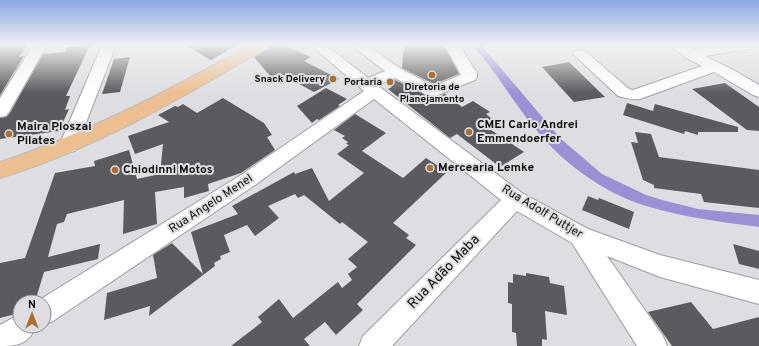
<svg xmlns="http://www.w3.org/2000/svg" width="759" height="346" viewBox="0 0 759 346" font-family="Overpass,sans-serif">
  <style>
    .water { fill: #9a91d5 }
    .building { fill: #5b5b5f }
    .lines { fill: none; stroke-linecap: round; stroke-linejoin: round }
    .minor-casing { stroke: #9c9ca0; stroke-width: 2 }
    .major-casing { stroke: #bcbcbc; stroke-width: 2 }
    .minor { fill: #fff; fill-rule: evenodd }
    .major { fill: #ecbf92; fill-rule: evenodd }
    .poi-dot { fill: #ac7032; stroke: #dedee2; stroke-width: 1.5 }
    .labels { text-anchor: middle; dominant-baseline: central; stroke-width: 4; stroke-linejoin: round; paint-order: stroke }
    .far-poi-label { font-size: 10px; font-weight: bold; fill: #0e0e0f; stroke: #dedee2; text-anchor: end }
    .poi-label { font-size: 12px; font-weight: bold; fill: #0e0e0f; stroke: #dedee2; text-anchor: start }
    .street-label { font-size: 12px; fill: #0e0e0f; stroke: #dedee2 }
    .near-street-label { font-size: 14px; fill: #0e0e0f; stroke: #dedee2 }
  </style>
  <rect width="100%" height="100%" fill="#dedee2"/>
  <path class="water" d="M470,45h11l80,94 41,35 44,21 16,5 36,9 61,6v12c-38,-5 -77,-10 -113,-21 -43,-13 -86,-45 -113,-80 -14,-17 -26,-36 -39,-54 -8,-10 -13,-19 -24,-27z"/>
  <g class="building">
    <polygon points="0,45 27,45 19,57 24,56 0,95"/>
    <polygon points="90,45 66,96 70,96 65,110 69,109 59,131 0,139 0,118 6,117 10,113 43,54 65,52 67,47"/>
    <polygon points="185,45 237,45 211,60"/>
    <polygon points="270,45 283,45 311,57 304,61 339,79 314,92 279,73 271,77 254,57 268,49"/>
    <polygon points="404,45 444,45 459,74 434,84 402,68"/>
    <polygon points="130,57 120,92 102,94 114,59"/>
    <polygon points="569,62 605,97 574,102 542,67"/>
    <polygon points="395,80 433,98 445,94 462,107 473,101 490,112 486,114 495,121 485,126 524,152 500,167 457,134 450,138 388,89 392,87 386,83"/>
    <polygon points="725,83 759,107 759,131 747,130 692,89"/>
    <polygon points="326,88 347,99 338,105 340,106 319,120 317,119 312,123 297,106"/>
    <polygon points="223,98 264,123 272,135 267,137 275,150 241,173 208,184 209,191 184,198 184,187 155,192 157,224 123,234 124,200 67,214 64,222 57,224 48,257 100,244 98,259 44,272 35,302 20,302 20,313 0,318 0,263 25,258 55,173 95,166 94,161 129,150 137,179 160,174 163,144 135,154 128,136 169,122 158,115 175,106 178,107 183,104 197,113"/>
    <polygon points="627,103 653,111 655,104 738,127 738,132 698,132 698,135 685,131 684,134 623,115"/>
    <polygon points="355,114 386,133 362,151 403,178 426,158 447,172 393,223 409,235 406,238 416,245 357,304 363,310 336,335 325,322 304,339 310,346 231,346 262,322 258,317 279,299 293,318 338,282 342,288 352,280 348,274 357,267 348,259 368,242 342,222 340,224 304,195 298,198 295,194 268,206 279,218 255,236 247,225 224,235 230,252 220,256 221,259 214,263 215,266 149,316 150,306 104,320 107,293 157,278 153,255 172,243 203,274 191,232 238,214 232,206 294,172 295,174 312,168 329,201 364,173 337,154 349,145 346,144 348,142 342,138 345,136 334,130"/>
    <polygon points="635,132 651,134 659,157 759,170 759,208 704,202 701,194 654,188 654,185 643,180 631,142 638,143"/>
    <polygon points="588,196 598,200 599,198 634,212 629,229 582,210"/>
    <polygon points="733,244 759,251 759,269 739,264"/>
    <polygon points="526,273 549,277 550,283 564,286 567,315 545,311 547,340 542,339 542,346 517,346 516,333 512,332 512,304 508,303 508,282 513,283 513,274 526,276"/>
    <polygon points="691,302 713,329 759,317 759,346 672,346 648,312"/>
  </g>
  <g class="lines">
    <g class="minor-casing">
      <g id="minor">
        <polygon points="33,45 47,45 9,112 6,116 0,117 0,98"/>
        <polygon points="102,45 116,45 77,146 75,151 68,152 61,151 59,146"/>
        <polygon points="311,45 326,45 368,78 385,71 351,45 367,45 401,69 434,86 461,75 445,45 459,45 477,73 477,77 475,80 433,97 427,95 395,78 377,85 522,193 588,229 660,255 759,280 759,304 660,277 607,256 663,336 667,346 637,346 572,243 517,211 392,346 359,346 363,336 501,200 374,99 255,185 53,321 44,325 44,302 36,302 241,175 364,91"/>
        <path d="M669,45h16l8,4 30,-4h33l-2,3 -5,1 -44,7 32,16 22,13v12l-6,-2 -39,-23 -74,27c-8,1 -14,-1 -22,-3l-45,-42 2,-3 5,-1 5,1 44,38 4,1 69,-24 -17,-9z"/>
        <path d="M20,314v12h16c-7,18 -18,20 -36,20v-21z"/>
      </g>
    </g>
    <g class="major-casing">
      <path id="major" d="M250,45h19l-2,3c-86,50 -172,101 -267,130v-16c88,-29 169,-72 250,-117z"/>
    </g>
    <use href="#minor" class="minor"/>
    <use href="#major" class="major"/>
  </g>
  <linearGradient id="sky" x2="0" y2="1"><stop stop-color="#89a6e0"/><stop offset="0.48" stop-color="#f0f0f2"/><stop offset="1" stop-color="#f0f0f2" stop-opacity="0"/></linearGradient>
  <rect width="759" height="93" fill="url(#sky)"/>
  <g class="poi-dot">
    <circle cx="432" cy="75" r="4"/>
    <circle cx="333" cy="79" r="4"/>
    <circle cx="390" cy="82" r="4"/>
    <circle cx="469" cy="132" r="4"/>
    <circle cx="9" cy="134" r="4"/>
    <circle cx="430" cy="168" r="4"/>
    <circle cx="115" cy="170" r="4"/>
  </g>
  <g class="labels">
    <g class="far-poi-label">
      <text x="325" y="79">Snack Delivery</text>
      <text x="382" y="82">Portaria</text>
      <text x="432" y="87" text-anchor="middle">Diretoria de<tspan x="432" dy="12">Planejamento</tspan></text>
    </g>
    <g class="poi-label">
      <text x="477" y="125">CMEI Carlo Andrei<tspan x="477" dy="14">Emmendoerfer</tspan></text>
      <text x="17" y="127">Maira Ploszai<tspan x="17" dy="14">Pilates</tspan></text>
      <text x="438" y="168">Mercearia Lemke</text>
      <text x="123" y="170">Chiodinni Motos</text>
    </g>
    <g class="street-label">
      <text transform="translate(211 204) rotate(-33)">Rua Angelo Menel</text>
      <text transform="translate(542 212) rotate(31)">Rua Adolf Puttjer</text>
    </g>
    <g class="near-street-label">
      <text transform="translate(444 272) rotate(-46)">Rua Adão Maba</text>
    </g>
  </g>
  <g transform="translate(32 314)"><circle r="19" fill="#dedee2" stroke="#8b8b8e"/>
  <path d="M0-3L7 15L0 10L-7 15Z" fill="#ac7032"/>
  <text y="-6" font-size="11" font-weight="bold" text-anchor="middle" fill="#0e0e0f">N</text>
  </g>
</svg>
